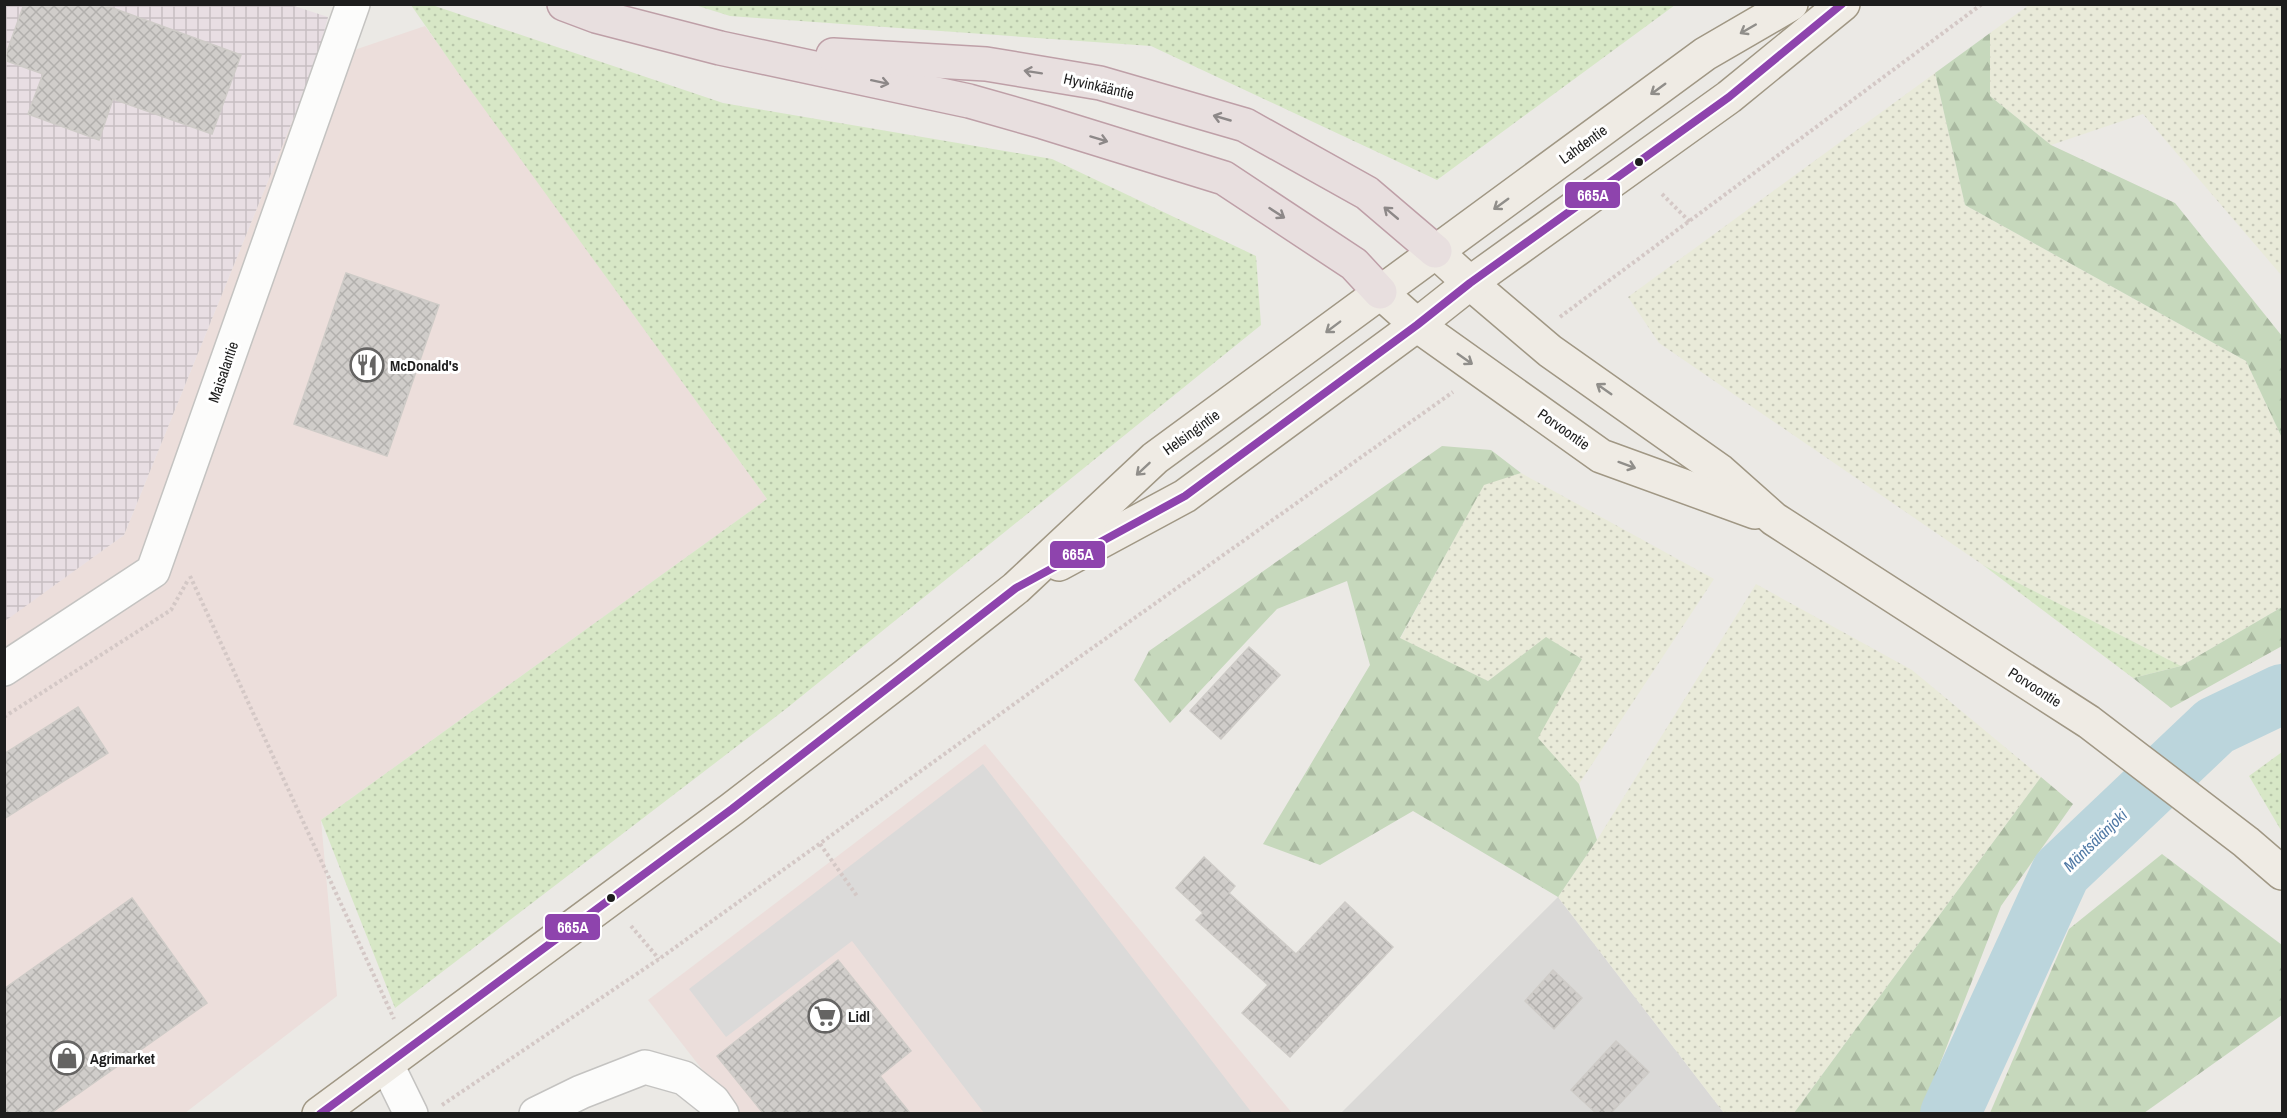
<svg xmlns="http://www.w3.org/2000/svg" width="2287" height="1118" viewBox="0 0 2287 1118" font-family="'Archivo Narrow',sans-serif">
  <style>
    .residential { fill: #dad9d7 }
    .commercial { fill: #ecdedb }
    .industrial { fill: url(#industrial-grid) }
    .farmland { fill: url(#farmland-dots) }
    .grass { fill: url(#grass-dots) }
    .forest { fill: url(#forest-firs) }
    .parking { fill: #dbdad9 }
    .lines { fill: none; stroke-linecap: round; stroke-linejoin: round }
    .river { stroke: #bbd5dc; stroke-width: 60 }
    .building { fill: url(#building-cross-hatch); stroke: #cecbc7; stroke-width: 1.5 }
    .minor-casing { stroke: #c4c3c1; stroke-width: 36 }
    .major-casing { stroke: #a09784; stroke-width: 36 }
    .highway-casing { stroke: #be9fa7; stroke-width: 36 }
    .path { stroke: #d4c8c6; stroke-width: 4; stroke-dasharray: 3 3; stroke-linecap: butt }
    .minor { stroke: #fcfcfb; stroke-width: 33 }
    .major { stroke: #efebe4; stroke-width: 33 }
    .highway { stroke: #e8dfdf; stroke-width: 33 }
    .bus-1-casing { stroke: #fff; stroke-width: 12 }
    .bus-1 { stroke: #8e44ad; stroke-width: 8 }
    .oneway { stroke: #908e8a }
    .oneway2 { stroke: #8d8888 }
    .bus-dot { fill: #1d1d1d; stroke: #fff; stroke-width: 2 }
    .labels { text-anchor: middle; dominant-baseline: central; stroke-width: 6; stroke-linejoin: round; paint-order: stroke }
    .street-label { font-size: 15px; fill: #1d1d1d; stroke: #fff }
    .poi-label { font-size: 15px; font-weight: bold; fill: #1d1d1d; stroke: #fff; text-anchor: start }
    .water-label { font-size: 16px; font-style: italic; fill: #5079a5; stroke: #fff }
    .line-badge { stroke: #fff; stroke-width: 2 }
    .badge-label { font-size: 16px; text-anchor: middle; font-weight: bold; fill: #fff }
  </style>
  <defs>
    <pattern id="industrial-grid" width="8" height="8" patternUnits="userSpaceOnUse" patternTransform="scale(1.5)"><rect width="8" height="8" fill="#e8dee3"/><path d="M0 4h8M4 0v8" fill="none" stroke="#c7bec2"/></pattern>
    <pattern id="farmland-dots" width="8" height="8" patternUnits="userSpaceOnUse" patternTransform="scale(1.5)"><rect width="8" height="8" fill="#e9ead9"/><path d="M2 2h.1M6 6h.1" fill="none" stroke="#c7c8ba" stroke-width="1.8" stroke-linecap="round"/></pattern>
    <pattern id="grass-dots" width="8" height="8" patternUnits="userSpaceOnUse" patternTransform="scale(1.5)"><rect width="8" height="8" fill="#d7e7c6"/><path d="M2 2h.1M6 6h.1" fill="none" stroke="#b8c6aa" stroke-width="1.8" stroke-linecap="round"/></pattern>
    <pattern id="forest-firs" width="22" height="20" patternUnits="userSpaceOnUse" patternTransform="scale(1.5)"><rect width="22" height="20" fill="#c6d8bc"/><path d="M5 1l3.5 6h-7zM16 11l3.5 6h-7z" fill="#aab9a1"/></pattern>
    <pattern id="building-cross-hatch" width="8" height="8" patternUnits="userSpaceOnUse" patternTransform="scale(1.5)"><rect width="8" height="8" fill="#d0cdca"/><path d="M0 0l8 8M0 8l8-8" fill="none" stroke="#b2b0ad"/></pattern>
  </defs>
  <rect width="100%" height="100%" fill="#ebe9e5"/>
  <polygon class="residential" points="1558,897 1724,1113 1340,1114"/>
  <g class="commercial">
    <polygon points="425,26 767,499 321,820 337,996 185,1113 5,1113 4,621 124,535 316,63"/>
    <polygon points="985,744 1292,1113 736,1113 648,1000"/>
  </g>
  <polygon class="industrial" points="288,4 328,17 316,63 124,535 5,621 5,5"/>
  <g class="farmland">
    <polygon points="2029,5 2282,5 2282,276 2143,114 2051,145 1990,96 1990,33"/>
    <polygon points="1935,73 1965,205 2246,361 2282,438 2282,607 2181,666 1983,565 1659,343 1628,297"/>
    <polygon points="1521,473 1714,579 1579,784 1537,738 1582,659 1546,638 1488,681 1400,639 1484,484"/>
    <polygon points="1756,584 1912,670 2041,777 1794,1113 1724,1113 1558,897 1597,840"/>
  </g>
  <g class="grass">
    <polygon points="411,5 432,5 723,103 1052,159 1256,256 1261,325 787,708 395,1008 321,820 767,499 461,77"/>
    <polygon points="695,5 1675,5 1437,180 1151,46 730,16"/>
    <polygon points="1983,565 2181,666 2133,678"/>
    <polygon points="2282,752 2282,832 2249,776"/>
  </g>
  <g class="forest">
    <polygon points="1990,33 1990,96 2051,145 2175,203 2282,336 2282,438 2246,361 1965,205 1935,73"/>
    <polygon points="1442,446 1491,450 1521,473 1484,485 1400,638 1488,681 1546,637 1582,659 1538,738 1579,784 1597,840 1558,897 1413,811 1320,865 1263,844 1370,665 1347,581 1277,609 1170,723 1134,680 1149,651"/>
    <polygon points="2282,607 2282,646 2171,708 2133,678 2181,666"/>
    <polygon points="2041,777 2073,804 2001,906 1921,1113 1794,1113"/>
    <polygon points="2162,854 2282,945 2282,1015 2144,1113 1990,1113 2069,929"/>
  </g>
  <polygon class="parking" points="983,764 1252,1113 984,1113 852,941 726,1037 689,989"/>
  <g class="lines">
    <polyline class="river" points="1950,1114 2061,872 2215,726 2282,694"/>
  </g>
  <g class="building">
    <polygon points="24,4 102,4 241,55 212,134 113,99 99,140 28,114 43,74 4,60"/>
    <polygon points="346,273 439,305 387,456 294,424"/>
    <polygon points="1249,647 1280,675 1221,739 1190,711"/>
    <polygon points="78,707 108,753 4,819 4,754"/>
    <polygon points="1204,857 1235,886 1229,893 1296,954 1345,902 1393,947 1290,1057 1242,1013 1268,985 1196,920 1203,913 1176,888"/>
    <polygon points="132,898 207,1003 51,1113 4,1113 4,989"/>
    <polygon points="838,960 911,1051 880,1076 910,1113 763,1113 717,1056"/>
    <polygon points="1553,970 1582,998 1554,1029 1525,1001"/>
    <polygon points="1616,1041 1649,1072 1611,1113 1596,1113 1571,1090"/>
  </g>
  <g class="lines">
    <g class="minor-casing">
      <g id="minor">
        <polyline points="4,669 153,571 353,4"/>
        <polyline points="387,1065 411,1114"/>
        <polyline points="536,1114 581,1092 645,1067 684,1078 713,1101 722,1114"/>
      </g>
    </g>
    <g class="major-casing">
      <g id="major">
        <polyline points="1435,251 1470,283 1550,351 1720,471 1774,519 2089,722 2246,842 2282,873"/>
        <polyline points="1380,292 1417,325 1601,456 1755,512"/>
        <polyline points="1059,564 1185,496 1417,325 1470,283 1729,97 1843,4"/>
        <polyline points="319,1114 732,809 905,676 1016,588 1155,458 1705,54 1791,4"/>
      </g>
    </g>
    <g class="highway-casing">
      <g id="highway">
        <polyline points="564,4 596,16 720,48 969,101 1043,122 1224,178 1354,264 1380,292"/>
        <polyline points="833,55 986,64 1100,83 1245,125 1367,193 1435,251"/>
      </g>
    </g>
    <g class="path">
      <polyline points="1662,194 1690,222"/>
      <polyline points="1560,317 1982,4"/>
      <polyline points="190,576 394,1019"/>
      <polyline points="4,717 171,610 188,580"/>
      <polyline points="820,844 857,896"/>
      <polyline points="631,926 659,959"/>
      <polyline points="442,1105 659,959 1067,666 1453,392"/>
    </g>
    <use href="#minor" class="minor"/>
    <use href="#major" class="major"/>
    <use href="#highway" class="highway"/>
    <g class="bus-1-casing">
      <polyline id="bus-1" points="320,1114 732,809 1016,588 1185,496 1417,325 1470,283 1729,97 1842,4"/>
    </g>
    <use href="#bus-1" class="bus-1"/>
  </g>
  <defs><path id="oneway-shaft" d="M-6 0H5M1.5-3L5.5 0L1.5 3" fill="none" stroke-width="1.6" stroke-linecap="round" stroke-linejoin="round" transform="scale(1.5)"/></defs>
  <g class="oneway">
    <use href="#oneway-shaft" transform="translate(1748 29) rotate(150)"/>
    <use href="#oneway-shaft" transform="translate(1658 89) rotate(144)"/>
    <use href="#oneway-shaft" transform="translate(1501 204) rotate(144)"/>
    <use href="#oneway-shaft" transform="translate(1333 327) rotate(143)"/>
    <use href="#oneway-shaft" transform="translate(1465 359) rotate(35)"/>
    <use href="#oneway-shaft" transform="translate(1604 389) rotate(-145)"/>
    <use href="#oneway-shaft" transform="translate(1627 465) rotate(20)"/>
    <use href="#oneway-shaft" transform="translate(1143 469) rotate(137)"/>
  </g>
  <g class="oneway2">
    <use href="#oneway-shaft" transform="translate(1033 72) rotate(-171)"/>
    <use href="#oneway-shaft" transform="translate(880 82) rotate(12)"/>
    <use href="#oneway-shaft" transform="translate(1222 118) rotate(-164)"/>
    <use href="#oneway-shaft" transform="translate(1099 139) rotate(17)"/>
    <use href="#oneway-shaft" transform="translate(1277 213) rotate(33)"/>
    <use href="#oneway-shaft" transform="translate(1391 213) rotate(-140)"/>
  </g>
  <defs>
    <g id="restaurant-ring" transform="scale(1.725)"><circle r="9.5" fill="#fff" stroke="#656463" stroke-width="1.5"/><path d="M-5-6h1v4h1v-4h1v4h1v-4h1v5L-1.5 .5V6h-2V.5L-5-1ZM5-6V6H3V1.5H1.5Q1.5-4 5-6Z" fill="#656463"/></g>
    <g id="supermarket-ring" transform="scale(1.725)"><circle r="9.5" fill="#fff" stroke="#656463" stroke-width="1.5"/><path d="M-6-5.5h2.5l.6 2H6L4.5 2H-2.5L-4.4-4H-6ZM-1.5 3.2a1.3 1.3 0 1 0 .1 0ZM3 3.2a1.3 1.3 0 1 0 .1 0Z" fill="#656463"/></g>
    <g id="shop-ring" transform="scale(1.725)"><circle r="9.5" fill="#fff" stroke="#656463" stroke-width="1.5"/><path d="M-5-2.5h2.3a2.7 3.5 0 0 1 5.4 0H5L5.5 6h-11ZM-1.5-2.5h3a1.5 2.3 0 0 0-3 0Z" fill="#656463"/></g>
  </defs>
  <g fill-rule="evenodd">
    <use href="#restaurant-ring" x="367" y="365"/>
    <use href="#supermarket-ring" x="825" y="1016"/>
    <use href="#shop-ring" x="67" y="1058"/>
  </g>
  <g class="bus-dot">
    <circle cx="1639" cy="162" r="5"/>
    <circle cx="611" cy="898" r="5"/>
  </g>
  <g class="labels">
    <g class="street-label">
      <text transform="translate(1099 86) rotate(13)">Hyvinkääntie</text>
      <text transform="translate(1583 144) rotate(-36)">Lahdentie</text>
      <text transform="translate(223 372) rotate(-71)">Maisalantie</text>
      <text transform="translate(1564 429) rotate(35)">Porvoontie</text>
      <text transform="translate(1191 432) rotate(-36)">Helsingintie</text>
      <text transform="translate(2035 687) rotate(33)">Porvoontie</text>
    </g>
    <g class="poi-label">
      <text x="390" y="365">McDonald's</text>
      <text x="848" y="1016">Lidl</text>
      <text x="90" y="1058">Agrimarket</text>
    </g>
    <g class="water-label">
      <text transform="translate(2095 840) rotate(-44)">Mäntsälänjoki</text>
    </g>
  </g>
  <g class="line-badge">
    <rect x="1564" y="181" width="57" height="28" rx="6" fill="#8e44ad"/>
    <rect x="1049" y="540" width="57" height="29" rx="6" fill="#8e44ad"/>
    <rect x="544" y="913" width="57" height="28" rx="6" fill="#8e44ad"/>
  </g>
  <g class="badge-label">
    <text x="1593" y="201">665A</text>
    <text x="1078" y="560">665A</text>
    <text x="573" y="933">665A</text>
  </g>
  <rect width="2287" height="1118" fill="none" stroke="#1d1d1d" stroke-width="12"/>
</svg>
